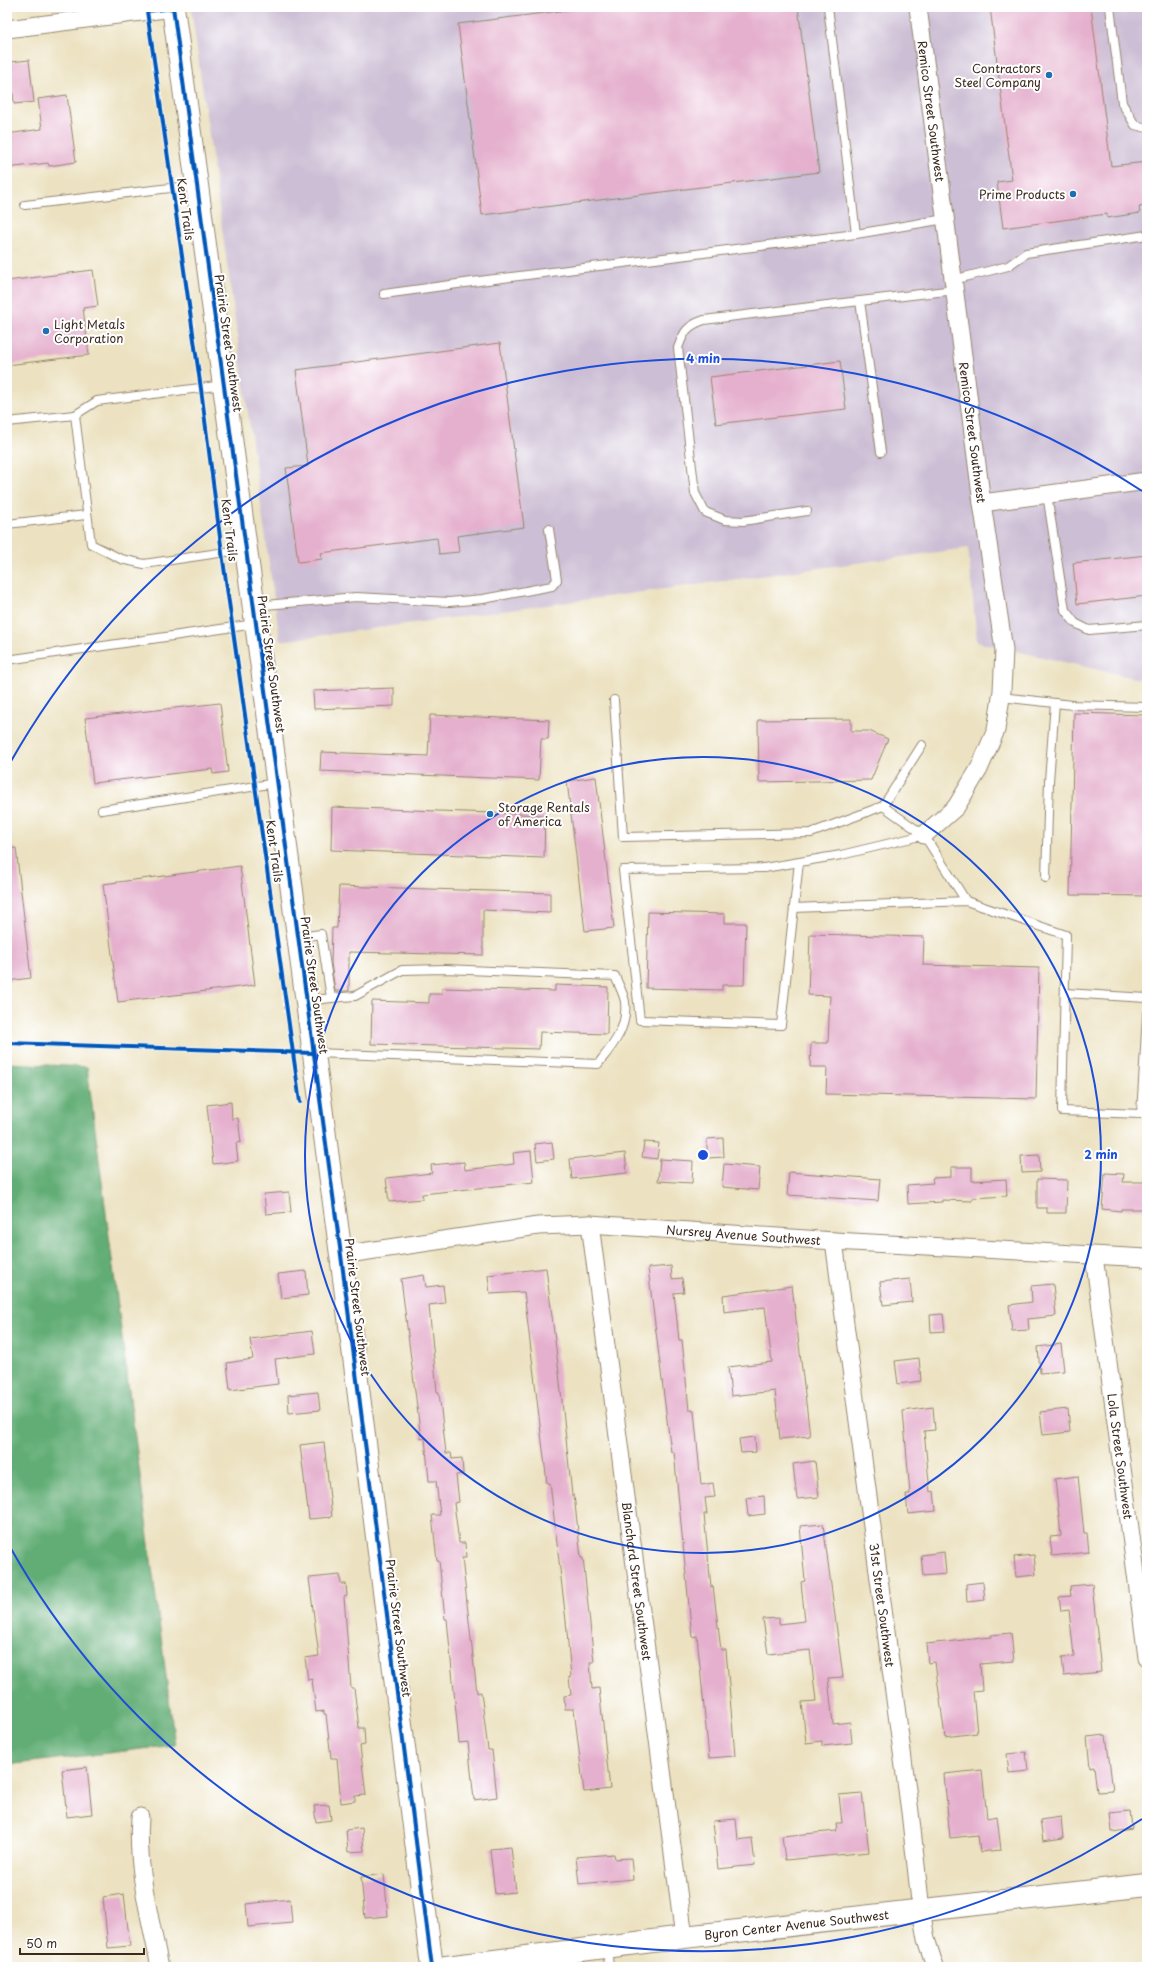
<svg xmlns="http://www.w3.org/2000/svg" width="1154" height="1974" viewBox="0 0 1154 1974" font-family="'Playpen Sans',sans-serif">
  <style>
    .industrial { fill: #ccbed4 }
    .forest { fill: #62ad76; stroke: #4e6c4a }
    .building { fill: #e5b0ce }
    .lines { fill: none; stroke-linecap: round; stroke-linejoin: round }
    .lane-casing { stroke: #948670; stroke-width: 10 }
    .street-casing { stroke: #948670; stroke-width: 19 }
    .secondary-casing { stroke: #948670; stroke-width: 24 }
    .primary-casing { stroke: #948670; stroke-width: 24 }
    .lane { stroke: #fff; stroke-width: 8 }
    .street { stroke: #fff; stroke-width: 17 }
    .secondary { stroke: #fff; stroke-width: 22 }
    .primary { stroke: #fff; stroke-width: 22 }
    .cycleway-casing { stroke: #fff; stroke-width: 6 }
    .cycleway { stroke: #0057b8; stroke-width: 4 }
    .ring { fill: none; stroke: #1d4ed8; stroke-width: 2 }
    .poi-dot { fill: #1f6fb2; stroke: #fff; stroke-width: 1.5 }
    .labels { text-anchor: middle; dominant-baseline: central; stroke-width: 4; stroke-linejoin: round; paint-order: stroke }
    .poi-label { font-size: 12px; fill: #3b2a1e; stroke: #fff; text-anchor: end }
    .street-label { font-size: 12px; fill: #3b2a1e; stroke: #fff }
    .centre { fill: #1d4ed8; stroke: #fff; stroke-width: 2 }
    .ring-label { font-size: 12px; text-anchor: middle; font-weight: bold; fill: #1d4ed8; stroke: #fff; stroke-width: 4; stroke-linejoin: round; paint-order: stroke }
  </style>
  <rect width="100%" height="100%" fill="#fff"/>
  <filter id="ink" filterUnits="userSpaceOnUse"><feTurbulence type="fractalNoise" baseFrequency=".025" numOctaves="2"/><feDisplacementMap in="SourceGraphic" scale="8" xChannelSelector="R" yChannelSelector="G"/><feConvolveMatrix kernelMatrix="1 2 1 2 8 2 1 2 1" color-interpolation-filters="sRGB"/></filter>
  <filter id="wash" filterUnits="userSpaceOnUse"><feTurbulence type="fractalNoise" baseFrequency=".012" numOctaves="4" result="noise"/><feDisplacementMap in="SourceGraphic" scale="16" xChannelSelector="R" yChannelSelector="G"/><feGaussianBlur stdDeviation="0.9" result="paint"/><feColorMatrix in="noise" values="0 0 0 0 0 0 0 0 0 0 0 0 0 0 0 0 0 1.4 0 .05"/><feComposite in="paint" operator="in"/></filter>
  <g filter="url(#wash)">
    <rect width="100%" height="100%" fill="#ece2c1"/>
    <polygon class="industrial" points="191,7 1147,7 1147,681 977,642 968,548 280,641"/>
    <polygon class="forest" points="7,1063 87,1067 175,1745 7,1765"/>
    <g id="blocks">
      <g class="building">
        <polygon points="591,7 798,7 819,172 482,215 458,24"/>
        <polygon points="990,7 1091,7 1111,166 1147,162 1147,206 1139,207 1140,213 1107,218 1107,214 1003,228 997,182 1012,180"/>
        <polygon points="29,60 34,102 14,104 10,62"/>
        <polygon points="67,95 76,162 49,166 48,163 7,168 7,134 42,129 38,99"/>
        <polygon points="93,270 98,306 83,308 89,355 7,365 7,281"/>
        <polygon points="500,343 524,527 457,536 459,552 439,554 437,538 321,553 322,559 298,562 286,468 308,466 296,370"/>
        <polygon points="840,361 846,409 716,424 710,377"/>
        <polygon points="1147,555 1147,596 1077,604 1073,563"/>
        <polygon points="394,688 394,706 314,709 313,691"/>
        <polygon points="220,703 228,772 213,774 212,769 93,783 85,718"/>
        <polygon points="1074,713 1147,715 1147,896 1070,895"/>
        <polygon points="430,715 549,720 548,739 541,739 539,780 320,771 321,752 428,756"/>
        <polygon points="851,719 851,731 869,731 888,739 871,780 759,782 758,720"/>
        <polygon points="596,777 614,928 585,931 567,781"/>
        <polygon points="332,807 545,815 544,858 331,850"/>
        <polygon points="16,848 31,978 7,981 7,849"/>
        <polygon points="240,866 255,985 118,1002 103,884"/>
        <polygon points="339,886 550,893 550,913 483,910 483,955 349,952 349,991 335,991 331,963 332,928 337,928"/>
        <polygon points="648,912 725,914 725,923 746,923 744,985 722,985 722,990 646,988"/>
        <polygon points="810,934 924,937 923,965 1039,968 1036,1099 826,1094 827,1067 810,1067 811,1043 828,1043 830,996 808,995"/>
        <polygon points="555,985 608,987 607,1034 540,1032 539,1049 371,1044 372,1001 429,1003 429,994 442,994 442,988 555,991"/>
        <polygon points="231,1102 232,1119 238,1118 241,1142 236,1143 238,1161 213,1164 207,1105"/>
        <polygon points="723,1138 724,1157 707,1158 707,1139"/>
        <polygon points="552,1142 554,1159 537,1161 535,1144"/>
        <polygon points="644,1142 659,1143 657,1159 642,1157"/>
        <polygon points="531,1151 534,1182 422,1194 423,1199 389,1202 386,1178 432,1173 431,1165 464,1162 465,1170 514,1164 513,1153"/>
        <polygon points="625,1153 627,1173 572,1179 570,1159"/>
        <polygon points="1039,1155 1040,1172 1022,1173 1021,1156"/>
        <polygon points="660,1159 693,1161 692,1183 658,1181"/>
        <polygon points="724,1164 760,1167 758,1190 722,1187"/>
        <polygon points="951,1167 972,1167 972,1181 1006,1179 1007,1196 972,1198 972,1201 942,1200 942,1202 908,1204 907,1185 933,1183 932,1178 951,1177"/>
        <polygon points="789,1172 880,1179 878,1201 787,1195"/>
        <polygon points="1105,1173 1124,1174 1123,1182 1147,1182 1147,1209 1121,1209 1121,1211 1102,1209"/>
        <polygon points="1037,1179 1067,1180 1066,1213 1047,1213 1047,1208 1037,1208"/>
        <polygon points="289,1192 291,1212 266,1214 264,1194"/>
        <polygon points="671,1266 672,1279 682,1278 684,1292 674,1293 679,1340 682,1340 689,1410 694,1410 701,1485 713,1483 715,1497 705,1498 707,1514 704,1514 711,1587 713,1586 721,1650 726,1650 735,1756 709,1758 697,1636 692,1637 674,1452 671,1452 648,1268"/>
        <polygon points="546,1268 559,1373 572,1495 574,1495 581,1558 583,1558 594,1662 590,1662 592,1689 599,1688 610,1789 584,1792 574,1709 565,1709 564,1696 571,1695 569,1677 571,1677 566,1621 550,1483 547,1483 524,1292 490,1294 488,1275"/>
        <polygon points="306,1271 308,1295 281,1298 278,1274"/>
        <polygon points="424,1275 426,1287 443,1285 445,1303 429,1305 437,1392 439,1392 446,1453 451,1453 452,1459 462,1458 463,1474 456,1475 459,1502 454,1503 459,1543 465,1543 466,1558 462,1558 477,1693 481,1692 488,1750 492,1750 497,1797 474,1800 468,1742 459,1743 447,1619 445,1619 439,1561 437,1561 432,1515 440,1515 436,1481 429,1481 425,1438 421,1439 401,1279"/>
        <polygon points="910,1279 912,1302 883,1305 880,1282"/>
        <polygon points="1053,1284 1056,1316 1028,1319 1029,1330 1012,1331 1009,1305 1032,1302 1031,1286"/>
        <polygon points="792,1286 810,1436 780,1439 775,1391 731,1396 728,1367 772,1362 765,1307 724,1312 723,1295"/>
        <polygon points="943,1314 945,1331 931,1332 930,1315"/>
        <polygon points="312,1331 315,1354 275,1359 278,1384 230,1390 227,1363 253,1359 250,1339"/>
        <polygon points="1061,1344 1064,1371 1040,1373 1038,1347"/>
        <polygon points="919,1358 921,1381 898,1384 895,1361"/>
        <polygon points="318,1392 320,1410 289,1413 288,1395"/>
        <polygon points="933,1407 935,1430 924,1431 930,1492 934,1491 936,1511 908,1514 906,1494 910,1494 903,1411"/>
        <polygon points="1068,1409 1070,1432 1043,1435 1040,1412"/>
        <polygon points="755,1437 756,1452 741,1453 739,1439"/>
        <polygon points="324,1442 332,1517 309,1519 300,1445"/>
        <polygon points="815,1461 819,1497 797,1499 793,1464"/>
        <polygon points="1078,1476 1084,1533 1087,1533 1089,1552 1052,1556 1050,1537 1061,1536 1055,1479"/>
        <polygon points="764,1496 765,1514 748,1516 746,1498"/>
        <polygon points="823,1524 843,1677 828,1678 833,1724 850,1722 852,1743 822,1746 822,1741 806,1743 802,1702 816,1701 810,1650 768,1654 763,1619 779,1618 779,1624 805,1621 801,1582 805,1581 800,1526"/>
        <polygon points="944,1552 946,1574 923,1576 921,1555"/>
        <polygon points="1034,1555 1036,1575 1016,1577 1014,1557"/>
        <polygon points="340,1575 341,1584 346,1584 347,1596 344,1597 351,1688 354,1688 359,1728 364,1728 365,1745 360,1746 366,1795 355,1796 355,1801 341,1803 337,1758 331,1758 326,1714 324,1714 324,1711 316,1712 312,1679 308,1680 305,1658 319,1656 309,1578"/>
        <polygon points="983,1582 985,1600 967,1602 966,1584"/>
        <polygon points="1092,1584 1101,1672 1064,1676 1062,1657 1074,1656 1069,1610 1061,1611 1059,1597 1071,1596 1070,1586"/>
        <polygon points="1011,1633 1014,1661 980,1664 982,1690 973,1691 977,1733 945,1737 935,1662 928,1663 926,1644 991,1637 991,1635"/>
        <polygon points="1106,1735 1113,1791 1097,1792 1094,1767 1090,1768 1087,1737"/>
        <polygon points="1026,1752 1028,1771 1009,1773 1007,1754"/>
        <polygon points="87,1767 92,1814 67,1817 62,1770"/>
        <polygon points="982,1770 987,1818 997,1816 1001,1850 980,1852 978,1835 950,1838 944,1774"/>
        <polygon points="862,1793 869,1852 785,1860 782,1836 837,1831 836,1823 842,1823 839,1795"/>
        <polygon points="329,1805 331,1820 316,1822 314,1806"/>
        <polygon points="1130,1811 1132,1829 1112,1832 1110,1813"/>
        <polygon points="1061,1817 1063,1838 1043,1841 1040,1820"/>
        <polygon points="736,1819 738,1840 752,1838 755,1865 718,1869 713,1821"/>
        <polygon points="362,1828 364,1851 348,1852 346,1830"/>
        <polygon points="511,1847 516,1892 495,1894 490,1849"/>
        <polygon points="614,1854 615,1859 631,1858 633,1879 579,1884 576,1857"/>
        <polygon points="384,1874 388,1916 365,1918 361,1877"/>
        <polygon points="124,1894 130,1946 108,1948 103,1897"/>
        <polygon points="290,1899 292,1923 248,1927 246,1904"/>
      </g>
    </g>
  </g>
  <g filter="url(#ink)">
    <use href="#blocks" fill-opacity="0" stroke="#948670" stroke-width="1"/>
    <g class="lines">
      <g class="lane-casing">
        <g id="lane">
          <polyline points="1110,7 1122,103 1135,125 1147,128"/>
          <polyline points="25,205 196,185"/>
          <polyline points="856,234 945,219"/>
          <polyline points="953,280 1008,266 1026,253 1147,235"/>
          <polyline points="384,294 487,280 856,234 828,7"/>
          <polyline points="224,385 97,401 75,415 91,544 121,559 144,564 246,549"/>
          <polyline points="7,422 75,415"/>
          <polyline points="881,452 860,301 955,290"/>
          <polyline points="1047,494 1065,610 1075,623 1089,630 1147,625"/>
          <path d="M807,511l-64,10 -18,-1 -20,-8 -10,-19 -17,-145c6,-17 9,-22 26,-28l156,-19"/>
          <polyline points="7,524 86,515"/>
          <polyline points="254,606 356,597 449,602 483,599 552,586 557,580 549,529"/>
          <polyline points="7,660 255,624"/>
          <polyline points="1001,697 1073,705 1147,707"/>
          <polyline points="614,700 623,837 811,833 883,806 922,745"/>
          <polyline points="883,806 924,835 966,901"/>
          <polyline points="102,810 276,783"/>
          <polyline points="799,862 781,1025 640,1020 623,870 764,868 841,855 924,835"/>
          <polyline points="1046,878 1049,781 1055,703"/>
          <polyline points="794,908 966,901 1066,935 1062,1111 1141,1114 1147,1015"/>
          <polyline points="299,937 321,934 331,998 307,1001"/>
          <polyline points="1065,993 1147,998"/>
          <path d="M315,1053l283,11c15,-19 30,-36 27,-62 -1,-8 -7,-18 -10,-26l-170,-7 -43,1 -47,26 -24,2"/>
          <polyline points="607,1948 609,1967"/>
        </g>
      </g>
      <g class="street-casing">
        <g id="street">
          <path id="s1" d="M918,7l64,496 22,147 -2,41 -6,39 -17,39 -23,38 -32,28"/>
          <polyline points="7,29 173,8"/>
          <polyline points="982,503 1147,481"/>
          <path id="s2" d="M590,1224l94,713"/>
          <path id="s3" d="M834,1241l76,571 11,98 5,29 9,28"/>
          <path id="s4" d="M341,1255l197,-29 52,-2 244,17 313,17"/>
          <path id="s5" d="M1094,1256l53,401"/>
          <path d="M140,1817c-4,51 10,100 20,150"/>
        </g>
      </g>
      <g class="secondary-casing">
        <polyline id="secondary" points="173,7 341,1255 432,1967"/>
      </g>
      <g class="primary-casing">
        <g id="primary">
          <path id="s6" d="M446,1967l238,-30 463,-52"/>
        </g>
      </g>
      <use href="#lane" class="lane"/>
      <use href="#street" class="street"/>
      <use href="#secondary" class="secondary"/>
      <use href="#primary" class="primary"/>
      <g class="cycleway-casing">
        <g id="cycleway">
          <polyline points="173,7 341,1255 432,1967"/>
          <polyline points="173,8 147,11 201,389 222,553 300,1102"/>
          <polyline points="7,1043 313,1053"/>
        </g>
      </g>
      <use href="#cycleway" class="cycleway"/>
    </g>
  </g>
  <g class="ring">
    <circle cx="703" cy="1155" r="398"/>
    <path d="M1142 1819A796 796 0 0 1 10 1547M10 763A796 796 0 0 1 1142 491"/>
  </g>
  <g class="poi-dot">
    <circle cx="1049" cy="75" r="4"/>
    <circle cx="1073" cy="194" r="4"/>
    <circle cx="46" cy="331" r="4"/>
    <circle cx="490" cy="814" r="4"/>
  </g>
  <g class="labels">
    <g class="poi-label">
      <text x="1041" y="68">Contractors<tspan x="1041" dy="14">Steel Company</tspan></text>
      <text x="1065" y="194">Prime Products</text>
      <text x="54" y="324" text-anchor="start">Light Metals<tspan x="54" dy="14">Corporation</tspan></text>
      <text x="498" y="807" text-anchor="start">Storage Rentals<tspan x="498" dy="14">of America</tspan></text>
    </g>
    <g class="street-label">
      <text stroke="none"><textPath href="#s1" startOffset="105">Remico Street Southwest</textPath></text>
      <text transform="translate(186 209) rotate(82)">Kent Trails</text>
      <text transform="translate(229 343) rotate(82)">Prairie Street Southwest</text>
      <text stroke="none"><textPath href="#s1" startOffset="429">Remico Street Southwest</textPath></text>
      <text transform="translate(230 530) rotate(83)">Kent Trails</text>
      <text transform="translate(272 664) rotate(82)">Prairie Street Southwest</text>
      <text transform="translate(275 851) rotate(82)">Kent Trails</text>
      <text transform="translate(315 985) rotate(82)">Prairie Street Southwest</text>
      <text stroke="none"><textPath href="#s4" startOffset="405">Nursrey Avenue Southwest</textPath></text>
      <text transform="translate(358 1307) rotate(83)">Prairie Street Southwest</text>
      <text stroke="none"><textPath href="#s5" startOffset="202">Lola Street Southwest</textPath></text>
      <text stroke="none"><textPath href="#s2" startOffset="360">Blanchard Street Southwest</textPath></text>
      <text stroke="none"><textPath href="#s3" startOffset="367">31st Street Southwest</textPath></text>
      <text transform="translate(399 1628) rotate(83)">Prairie Street Southwest</text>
      <text stroke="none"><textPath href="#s6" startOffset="353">Byron Center Avenue Southwest</textPath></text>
    </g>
  </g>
  <circle cx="703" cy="1155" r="6" class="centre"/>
  <g class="ring-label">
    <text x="703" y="363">4 min</text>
    <text x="1101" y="1159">2 min</text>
  </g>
  <rect width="1154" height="1974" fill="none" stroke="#fff" stroke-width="24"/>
  <path d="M20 1948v6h124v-6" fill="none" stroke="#3b2a1e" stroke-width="2"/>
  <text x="26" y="1948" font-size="12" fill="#3b2a1e" stroke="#ffffff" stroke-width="3" paint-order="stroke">50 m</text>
</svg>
